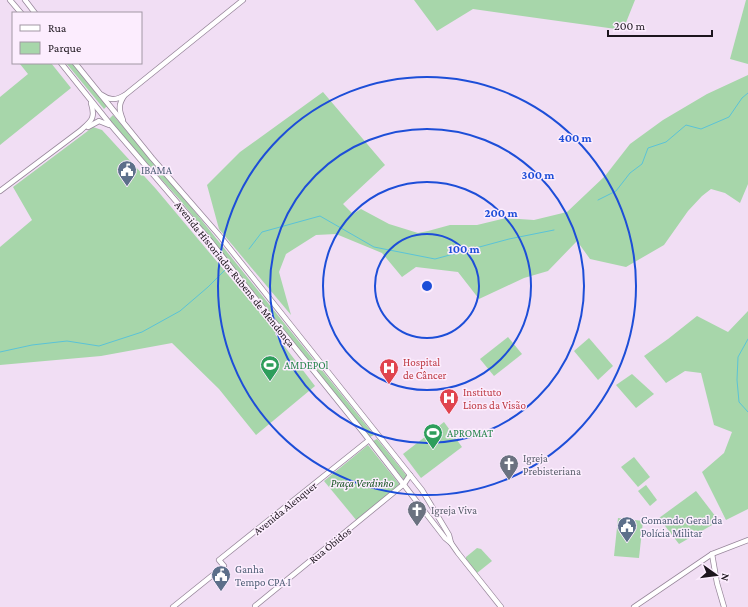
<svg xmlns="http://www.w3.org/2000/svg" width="748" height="607" viewBox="0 0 748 607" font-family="'Crimson Pro',serif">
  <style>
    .green { fill: #a7d6aa }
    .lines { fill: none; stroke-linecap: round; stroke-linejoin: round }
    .stream { stroke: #5bc3d7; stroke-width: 1 }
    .secondary-casing { stroke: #98879b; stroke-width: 6 }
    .secondary { stroke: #fff; stroke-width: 4.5 }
    .ring { fill: none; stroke: #1d4ed8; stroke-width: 2 }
    .labels { text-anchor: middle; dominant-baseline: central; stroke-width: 3; stroke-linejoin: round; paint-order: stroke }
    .service-label { font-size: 11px; fill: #4e5e75; stroke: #fcedfe; text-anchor: start }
    .street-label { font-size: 11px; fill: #1c151d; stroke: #fcedfe }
    .health-label { font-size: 11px; fill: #be3a42; stroke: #fcedfe; text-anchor: start }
    .leisure-label { font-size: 11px; fill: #27864d; stroke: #fcedfe; text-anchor: start }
    .worship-label { font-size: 11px; fill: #5b616d; stroke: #fcedfe; text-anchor: start }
    .park-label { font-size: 11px; font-style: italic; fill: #175522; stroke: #fcedfe }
    .centre { fill: #1d4ed8; stroke: #fcedfe; stroke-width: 2 }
    .ring-label { font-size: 12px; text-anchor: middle; font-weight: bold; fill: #1d4ed8; stroke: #fcedfe; stroke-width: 3; stroke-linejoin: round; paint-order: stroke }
  </style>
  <rect width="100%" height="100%" fill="#f1def4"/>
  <g class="green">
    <polygon points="414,0 635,0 623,30 473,9 437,31"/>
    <polygon points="746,0 748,0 748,64 730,59"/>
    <polygon points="22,63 51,63 71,88 0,145 0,97 28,74 20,64"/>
    <polygon points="66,63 72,63 107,106 104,109"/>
    <polygon points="748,75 748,184 740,203 725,193 711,189 702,196 688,211 664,245 626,267 590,259 577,241 548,271 524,278 479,299 458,272 416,267 402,277 382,253 336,234 316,235 286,254 279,272 291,315 219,229 207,185 240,152 323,92 385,165 343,204 353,214 361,209 389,224 418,233 428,231 450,225 477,225 506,218 534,220 567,212 605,176 630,144 663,120 707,94"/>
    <polygon points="113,115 183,197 374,435 370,437 180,200 108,120"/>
    <polygon points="93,127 102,130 156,189 276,332 275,334 315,386 256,435 219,389 172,343 101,356 0,365 0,247 32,220 13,187"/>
    <polygon points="748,311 748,509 726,520 702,472 724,453 732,432 714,425 701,373 685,371 666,383 644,356 668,339 697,316 728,332"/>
    <polygon points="508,337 522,354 494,376 480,359"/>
    <polygon points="589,338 613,366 598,380 574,351"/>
    <polygon points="632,374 654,394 636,408 616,385"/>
    <polygon points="444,422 462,447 421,478 403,454"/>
    <polygon points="377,439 406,475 407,477 404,480 373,441"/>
    <polygon points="368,445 400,485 357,521 324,481"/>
    <polygon points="634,457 650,477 638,487 621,467"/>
    <polygon points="646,485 657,500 650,506 638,491"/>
    <polygon points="696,491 719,521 679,544 659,518"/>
    <polygon points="618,518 643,521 639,558 614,556"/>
    <polygon points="477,548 481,549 492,561 477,573 466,559 466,557"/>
  </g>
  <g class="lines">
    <g class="stream">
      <polyline points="598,200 616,191 630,173 642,164 648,148 666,142 686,125 701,129 729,117 742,98 748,93"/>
      <polyline points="249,249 262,232 320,216 374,247 435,259 509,239 554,230"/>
      <polyline points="748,339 738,357 737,380 739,402 748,412"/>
      <polyline points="0,352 32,345 67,341 99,346 142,332 180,311 208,287 225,270"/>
    </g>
    <g class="secondary-casing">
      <g id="secondary">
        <polyline points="10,0 21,13"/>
        <polyline points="25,0 35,13"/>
        <polyline points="61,63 110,124 211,242 243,283 363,432 445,538 451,543"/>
        <polyline points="75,63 152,158 219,235 422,490 449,535 451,543 458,553 501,607"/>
        <path d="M102,95c8,6 15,5 23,0l118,-95"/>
        <path d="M123,120c-4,-10 -5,-15 1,-24"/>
        <polyline points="88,127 99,121 109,125"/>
        <path d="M0,191l80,-60c11,-10 16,-12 11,-28"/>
        <polyline points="712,554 717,583 724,607"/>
        <polyline points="173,607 224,566 219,560 369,440"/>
        <polyline points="255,607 255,606 404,484 410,475"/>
        <polyline points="634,607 712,554 748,540"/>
      </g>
    </g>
    <use href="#secondary" class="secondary"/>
  </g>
  <g class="ring">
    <circle cx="427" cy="286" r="52"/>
    <circle cx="427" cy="286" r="104"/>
    <circle cx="427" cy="286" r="157"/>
    <circle cx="427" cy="286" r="209"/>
  </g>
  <defs>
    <g id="civic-pin" transform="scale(1)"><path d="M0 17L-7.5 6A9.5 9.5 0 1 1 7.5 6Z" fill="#5c6f8a" stroke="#fcedfe"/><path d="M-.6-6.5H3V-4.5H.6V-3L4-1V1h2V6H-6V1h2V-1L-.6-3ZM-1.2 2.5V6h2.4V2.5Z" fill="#fff"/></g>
    <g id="stadium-pin" transform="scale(1)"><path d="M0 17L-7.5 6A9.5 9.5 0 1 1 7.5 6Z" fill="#2e9e5b" stroke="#fcedfe"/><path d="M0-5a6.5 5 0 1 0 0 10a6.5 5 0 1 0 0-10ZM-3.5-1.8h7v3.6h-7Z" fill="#fff"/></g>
    <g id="hospital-pin" transform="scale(1)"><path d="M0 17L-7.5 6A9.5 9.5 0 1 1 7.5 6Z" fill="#e0444e" stroke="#fcedfe"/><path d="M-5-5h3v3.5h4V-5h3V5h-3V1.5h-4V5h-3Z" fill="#fff"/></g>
    <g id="church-pin" transform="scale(1)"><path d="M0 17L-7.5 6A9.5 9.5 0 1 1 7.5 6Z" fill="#6b7280" stroke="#fcedfe"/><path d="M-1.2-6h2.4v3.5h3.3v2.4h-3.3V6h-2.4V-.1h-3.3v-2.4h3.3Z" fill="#fff"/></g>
  </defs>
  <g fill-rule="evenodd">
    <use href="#civic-pin" x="127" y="170"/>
    <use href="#stadium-pin" x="270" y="365"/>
    <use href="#hospital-pin" x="389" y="368"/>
    <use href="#hospital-pin" x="449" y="398"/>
    <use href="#stadium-pin" x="433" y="433"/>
    <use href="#church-pin" x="509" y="464"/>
    <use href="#church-pin" x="417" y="510"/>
    <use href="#civic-pin" x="627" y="526"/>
    <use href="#civic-pin" x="221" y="575"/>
  </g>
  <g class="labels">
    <g class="service-label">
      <text x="141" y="170">IBAMA</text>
      <text x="641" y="520">Comando Geral da<tspan x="641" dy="13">Polícia Militar</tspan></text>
      <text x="235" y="569">Ganha<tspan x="235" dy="13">Tempo CPA I</tspan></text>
    </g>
    <g class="street-label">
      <text transform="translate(235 274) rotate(51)">Avenida Historiador Rubens de Mendonça</text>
      <text transform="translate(285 508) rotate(-39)">Avenida Alenquer</text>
      <text transform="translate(330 545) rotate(-39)">Rua Óbidos</text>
    </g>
    <g class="health-label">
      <text x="403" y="362">Hospital<tspan x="403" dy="13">de Câncer</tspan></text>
      <text x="463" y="392">Instituto<tspan x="463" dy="13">Lions da Visão</tspan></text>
    </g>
    <g class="leisure-label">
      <text x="284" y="365">AMDEPOl</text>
      <text x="447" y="433">APROMAT</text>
    </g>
    <g class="worship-label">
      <text x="523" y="458">Igreja<tspan x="523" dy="13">Prebisteriana</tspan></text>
      <text x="431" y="510">Igreja Viva</text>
    </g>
    <g class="park-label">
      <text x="362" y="483">Praça Verdinho</text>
    </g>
  </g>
  <circle cx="427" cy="286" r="6" class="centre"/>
  <g class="ring-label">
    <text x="575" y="142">400 m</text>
    <text x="538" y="179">300 m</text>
    <text x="501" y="217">200 m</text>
    <text x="464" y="253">100 m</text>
  </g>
  <rect x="12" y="12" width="130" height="52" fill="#fcedfe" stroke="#a297a4"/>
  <rect x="20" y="25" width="20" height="6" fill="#ffffff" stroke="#a297a4"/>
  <text x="48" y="32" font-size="12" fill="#1c151d">Rua</text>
  <rect x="20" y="42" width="20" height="12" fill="#a7d6aa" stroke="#a297a4"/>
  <text x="48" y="52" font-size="12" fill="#1c151d">Parque</text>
  <g transform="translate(716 575) rotate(104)" stroke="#fcedfe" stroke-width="3" paint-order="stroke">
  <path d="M0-3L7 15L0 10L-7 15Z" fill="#1c151d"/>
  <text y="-6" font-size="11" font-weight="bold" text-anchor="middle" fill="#1c151d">N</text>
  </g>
  <path d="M608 30v6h104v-6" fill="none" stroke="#1c151d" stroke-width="2"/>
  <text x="614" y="30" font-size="12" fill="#1c151d" stroke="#fcedfe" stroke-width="3" paint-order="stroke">200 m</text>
</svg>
